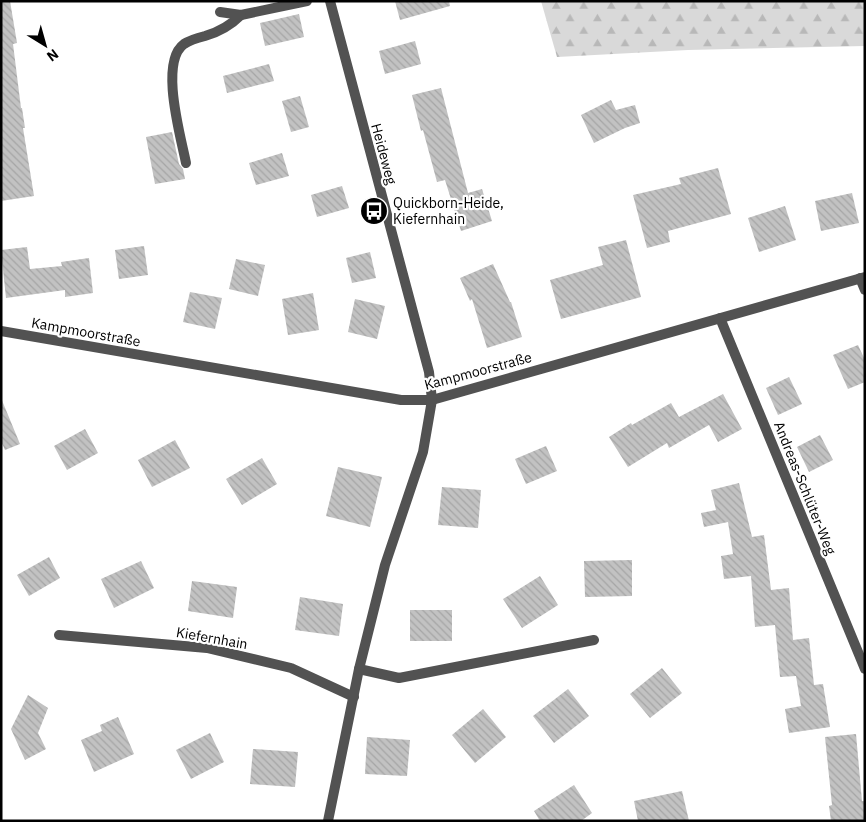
<svg xmlns="http://www.w3.org/2000/svg" width="866" height="822" viewBox="0 0 866 822" font-family="'IBM Plex Sans',sans-serif">
  <style>
    .forest { fill: url(#forest-firs) }
    .building { fill: url(#building-back-hatch) }
    .lines { fill: none; stroke-linecap: round; stroke-linejoin: round }
    .lane { stroke: #525252; stroke-width: 10 }
    .street { stroke: #525252; stroke-width: 10 }
    .labels { text-anchor: middle; dominant-baseline: central; stroke-width: 4.5; stroke-linejoin: round; paint-order: stroke }
    .street-label { font-size: 14px; fill: #000; stroke: #fff }
    .poi-label { font-size: 14px; fill: #000; stroke: #fff; text-anchor: start }
  </style>
  <defs>
    <pattern id="forest-firs" width="22" height="20" patternUnits="userSpaceOnUse" patternTransform="scale(1.25)"><rect width="22" height="20" fill="#d9d9d9"/><path d="M5 1l3.5 6h-7zM16 11l3.5 6h-7z" fill="#b8b8b8"/></pattern>
    <pattern id="building-back-hatch" width="6" height="6" patternUnits="userSpaceOnUse" patternTransform="scale(1.25)"><rect width="6" height="6" fill="#c2c2c2"/><path d="M-1 5l2 2M0 0l6 6M5-1l2 2" fill="none" stroke="#a5a5a5"/></pattern>
  </defs>
  <rect width="100%" height="100%" fill="#fff"/>
  <polygon class="forest" points="541,1 865,1 865,46 688,50 557,57"/>
  <g class="building">
    <polygon points="1,1 10,1 17,43 13,44 21,108 22,108 25,128 23,128 34,196 1,201"/>
    <polygon points="395,1 449,1 450,6 400,20"/>
    <polygon points="299,14 304,37 265,46 260,23"/>
    <polygon points="415,41 421,64 385,74 379,51"/>
    <polygon points="269,64 274,81 227,93 223,76"/>
    <polygon points="441,88 468,193 482,189 492,221 461,231 445,180 437,182 423,130 421,131 412,95"/>
    <polygon points="300,96 309,127 291,132 282,101"/>
    <polygon points="611,100 616,110 635,105 640,123 625,128 594,143 581,115"/>
    <polygon points="172,132 179,164 183,169 185,179 155,184 146,137"/>
    <polygon points="282,153 289,176 256,185 249,163"/>
    <polygon points="718,168 731,214 668,231 670,242 647,248 633,195 681,184 679,178"/>
    <polygon points="342,186 349,208 317,217 311,195"/>
    <polygon points="852,193 859,223 821,231 815,201"/>
    <polygon points="785,206 796,240 759,252 748,218"/>
    <polygon points="626,240 641,297 561,319 550,280 603,265 598,247"/>
    <polygon points="144,246 148,275 119,279 115,250"/>
    <polygon points="27,247 30,269 62,266 61,262 89,258 93,293 65,297 65,290 6,298 1,250"/>
    <polygon points="370,252 376,278 352,283 346,258"/>
    <polygon points="236,259 265,265 258,296 229,289"/>
    <polygon points="493,264 510,302 511,302 522,337 487,348 472,299 470,301 460,278"/>
    <polygon points="190,292 222,298 215,329 183,322"/>
    <polygon points="313,293 319,330 288,335 282,299"/>
    <polygon points="355,299 385,306 377,339 348,332"/>
    <polygon points="858,345 865,360 865,382 848,389 833,355"/>
    <polygon points="789,377 802,404 778,415 766,388"/>
    <polygon points="723,394 742,429 718,442 709,425 669,448 667,443 628,467 609,437 631,423 632,425 671,403 679,417"/>
    <polygon points="1,398 20,444 5,450 1,441"/>
    <polygon points="85,429 98,453 67,470 54,446"/>
    <polygon points="820,435 833,460 809,472 797,447"/>
    <polygon points="175,440 190,468 152,487 138,460"/>
    <polygon points="546,446 557,471 526,484 515,459"/>
    <polygon points="262,458 277,484 242,505 226,479"/>
    <polygon points="338,467 382,477 370,527 326,516"/>
    <polygon points="739,483 752,537 764,535 771,590 789,588 793,640 809,638 814,685 823,684 830,727 789,733 785,709 801,706 796,676 780,677 775,625 755,627 751,576 724,579 721,556 733,554 728,522 704,527 701,513 716,510 711,490"/>
    <polygon points="442,487 481,490 478,528 438,525"/>
    <polygon points="49,557 60,578 29,596 17,575"/>
    <polygon points="632,560 632,596 585,597 584,561"/>
    <polygon points="141,561 154,588 114,608 101,579"/>
    <polygon points="540,576 558,605 522,628 503,599"/>
    <polygon points="192,581 237,587 233,618 188,611"/>
    <polygon points="300,597 343,604 339,636 295,630"/>
    <rect x="410" y="610" width="42" height="31"/>
    <polygon points="662,668 682,693 650,718 630,694"/>
    <polygon points="568,689 589,716 554,743 533,716"/>
    <polygon points="28,695 48,708 38,733 46,749 25,760 11,729"/>
    <polygon points="483,709 506,737 475,763 452,735"/>
    <polygon points="118,717 134,754 94,772 81,740 102,731 100,725"/>
    <polygon points="210,733 224,762 191,779 176,750"/>
    <polygon points="856,734 862,801 865,801 865,821 831,821 829,806 832,805 825,737"/>
    <polygon points="367,737 410,740 407,776 365,774"/>
    <polygon points="253,749 298,752 295,787 250,784"/>
    <polygon points="574,785 592,813 581,821 540,821 534,811"/>
    <polygon points="682,791 689,821 638,821 634,801"/>
  </g>
  <g class="lines">
    <g class="lane">
      <polyline points="220,12 241,15 307,1"/>
      <path d="M186,163c-5,-26 -27,-101 -2,-119 6,-4 13,-6 21,-8 14,-4 25,-10 36,-21"/>
    </g>
    <g class="street">
      <polyline points="860,278 865,290"/>
      <polyline points="720,318 865,669"/>
      <polyline points="1,331 401,400 432,400 865,277"/>
      <polyline points="59,635 207,648 291,668 354,697"/>
      <polyline points="359,669 399,678 594,640"/>
      <polyline points="328,821 359,669 385,565 423,452 432,400 429,372 330,1"/>
    </g>
  </g>
  <defs>
    <g id="bus-disc" transform="scale(1.4375)"><circle r="9.5" fill="#000" stroke="#fff"/><path d="M-5-6H5V4H4V6H2V4H-2V6H-4V4H-5ZM-3.5-4V0h7V-4ZM-3.5 1.2v1.5H-2V1.2ZM2 1.2v1.5H3.5V1.2Z" fill="#fff"/></g>
  </defs>
  <g fill-rule="evenodd">
    <use href="#bus-disc" x="374" y="211"/>
  </g>
  <g class="labels">
    <g class="street-label">
      <text transform="translate(384 154) rotate(75)">Heideweg</text>
      <text transform="translate(86 332) rotate(10)">Kampmoorstraße</text>
      <text transform="translate(478 371) rotate(-15)">Kampmoorstraße</text>
      <text transform="translate(805 488) rotate(68)">Andreas-Schlüter-Weg</text>
      <text transform="translate(212 638) rotate(10)">Kiefernhain</text>
    </g>
    <g class="poi-label">
      <text x="393" y="203">Quickborn-Heide,<tspan x="393" dy="16">Kiefernhain</tspan></text>
    </g>
  </g>
  <rect width="866" height="822" fill="none" stroke="#000000" stroke-width="5"/>
  <g transform="translate(45 45) rotate(143)" stroke="#ffffff" stroke-width="4" paint-order="stroke">
  <path d="M0-4L9 19L0 12L-9 19Z" fill="#000000"/>
  <text y="-8" font-size="14" font-weight="bold" text-anchor="middle" fill="#000000">N</text>
  </g>
</svg>
